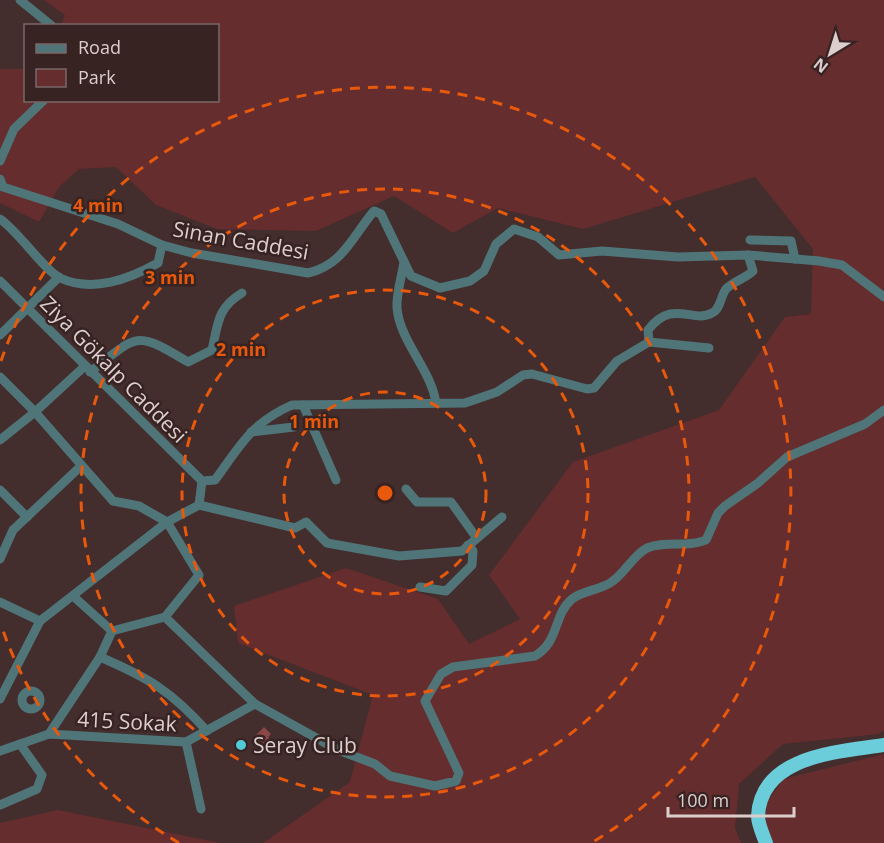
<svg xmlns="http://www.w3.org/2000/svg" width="884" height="843" viewBox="0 0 884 843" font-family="'Open Sans',sans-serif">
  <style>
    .green { fill: #652d2e }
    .water { fill: #8c4648 }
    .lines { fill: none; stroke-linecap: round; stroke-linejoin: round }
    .minor { stroke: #4f7579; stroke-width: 9 }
    .highway { stroke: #6acdd9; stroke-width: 14 }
    .ring { fill: none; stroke: #e8590c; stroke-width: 3; stroke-dasharray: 10 8 }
    .poi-dot { fill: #52cbd9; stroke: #382323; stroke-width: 2 }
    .labels { text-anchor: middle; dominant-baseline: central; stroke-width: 5; stroke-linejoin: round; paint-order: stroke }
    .street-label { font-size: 21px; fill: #ddcece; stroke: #382323 }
    .poi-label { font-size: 21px; fill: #ddcece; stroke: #382323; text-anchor: start }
    .centre { fill: #e8590c; stroke: #382323; stroke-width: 3 }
    .ring-label { font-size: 18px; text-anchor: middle; font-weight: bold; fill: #e8590c; stroke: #382323; stroke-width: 5; stroke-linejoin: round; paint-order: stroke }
  </style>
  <rect width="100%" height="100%" fill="#432d2d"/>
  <g class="green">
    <polygon points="44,0 884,0 884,730 879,734 783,744 739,784 735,828 741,843 263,843 350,782 373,695 238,643 234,606 346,568 438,599 469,644 520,619 489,575 573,462 719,410 785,317 811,314 813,249 755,177 583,229 498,208 453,233 394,196 316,231 217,229 156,205 116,167 79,169 59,187 39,222 0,203 0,69 25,69 26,100 218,100 218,26 61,25 65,15"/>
    <polygon points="884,754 884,843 772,843 764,822 768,800 783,779"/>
    <polygon points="58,810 220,843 0,843 0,823"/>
  </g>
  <polygon class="water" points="264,727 271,734 268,737 276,744 265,743 257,746 254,744 253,738"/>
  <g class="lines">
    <g class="minor">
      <polyline points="20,0 52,26"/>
      <polyline points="0,161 14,129 44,100"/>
      <path d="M0,179l3,8 115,37 44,21 30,8 116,20c35,-8 44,-36 66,-62l7,3 30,62 29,12 30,-7 14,-10 12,-27 18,-15 24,8 21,18 43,-4 76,6 70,-2 71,6 23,4 42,32"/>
      <path d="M0,219c18,12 44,51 60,59 33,15 69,1 98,-15l4,-18"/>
      <polyline points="750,240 791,241 795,259"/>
      <path d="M404,262c-2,14 -8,32 -7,46 3,34 34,61 39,95"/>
      <polyline points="0,281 202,481"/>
      <polyline points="0,335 59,277"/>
      <path d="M649,342l-1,-12c25,-32 44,-6 64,-17 9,-4 8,-16 14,-24 6,-7 20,-11 27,-18l-5,-16"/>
      <path d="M90,372c49,-37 43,-43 98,-10l24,-12c6,-26 5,-42 30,-57"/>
      <polyline points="0,377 35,412 113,501 139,506 167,522 199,575 165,617 112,631 100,657 49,734"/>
      <polyline points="303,405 336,480"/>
      <polyline points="251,432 294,427"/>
      <polyline points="0,440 35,412 85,366"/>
      <path d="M202,481l13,-1c25,-34 36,-57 77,-75l173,-2 32,-11 26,-17 9,-1 55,15 7,-1 23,-27 32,-19 60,6"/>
      <polyline points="406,489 417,502 451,502 476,537"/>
      <polyline points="0,490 27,517"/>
      <polyline points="199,505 295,528 306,522 327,543 399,556 462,551 502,517"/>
      <polyline points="0,559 13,530 81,466"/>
      <polyline points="420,587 446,591 472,565 473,551 468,545"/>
      <polyline points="73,596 112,631"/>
      <polyline points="0,602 40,621"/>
      <path d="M165,617l90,87 83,46 37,14 15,12 45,10 21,-5 3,-8 -34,-72 16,-27 12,-7 82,-11c25,-15 18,-41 37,-57 10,-8 27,-9 38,-16 15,-9 22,-27 37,-35 19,-8 41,0 59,-8l12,-27 7,-7 33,-23 29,-26 78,-33 19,-14"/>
      <path d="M100,657c49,21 71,34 107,74"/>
      <circle cx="31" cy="700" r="9"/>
      <polyline points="0,699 40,621 167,522 199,505 202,481"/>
      <polyline points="186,742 201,809"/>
      <polyline points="0,751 49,734 186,742 255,704"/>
      <polyline points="0,805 37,789 42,775 20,744"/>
    </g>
    <path class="highway" d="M766,843c-3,-8 -8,-19 -8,-27 3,-61 81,-64 126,-71"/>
  </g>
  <g class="ring">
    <circle cx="385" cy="493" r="101"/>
    <circle cx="385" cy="493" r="203"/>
    <circle cx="385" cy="493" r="304"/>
    <path d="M179 843A406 406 0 0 1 1 625M1 361A406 406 0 1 1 591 843"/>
  </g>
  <circle class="poi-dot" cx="241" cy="745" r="6"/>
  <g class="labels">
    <g class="street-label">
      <text transform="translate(241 240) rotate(10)">Sinan Caddesi</text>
      <text transform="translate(114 369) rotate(45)">Ziya Gökalp Caddesi</text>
      <text transform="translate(127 721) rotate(3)">415 Sokak</text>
    </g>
    <g class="poi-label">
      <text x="253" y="745">Seray Club</text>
    </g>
  </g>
  <circle cx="385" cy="493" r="9" class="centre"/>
  <g class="ring-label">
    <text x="98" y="212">4 min</text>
    <text x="170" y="284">3 min</text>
    <text x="241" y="356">2 min</text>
    <text x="314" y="428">1 min</text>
  </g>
  <rect x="24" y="24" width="195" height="78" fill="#382323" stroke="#7a6767" stroke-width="1.5"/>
  <rect x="36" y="44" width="30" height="9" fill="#4f7579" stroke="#7a6767" stroke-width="1.5"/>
  <text x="78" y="54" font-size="18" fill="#ddcece">Road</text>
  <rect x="36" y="69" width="30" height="18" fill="#652d2e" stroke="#7a6767" stroke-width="1.5"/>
  <text x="78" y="84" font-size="18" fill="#ddcece">Park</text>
  <g transform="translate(830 54) rotate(218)" stroke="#382323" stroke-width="4.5" paint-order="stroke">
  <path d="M0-4.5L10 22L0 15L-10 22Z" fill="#ddcece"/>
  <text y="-9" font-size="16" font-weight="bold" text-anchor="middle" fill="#ddcece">N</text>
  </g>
  <path d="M668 807v9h126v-9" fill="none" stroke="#ddcece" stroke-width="3"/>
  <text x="677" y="807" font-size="18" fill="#ddcece" stroke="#382323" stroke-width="4.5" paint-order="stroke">100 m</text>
</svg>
